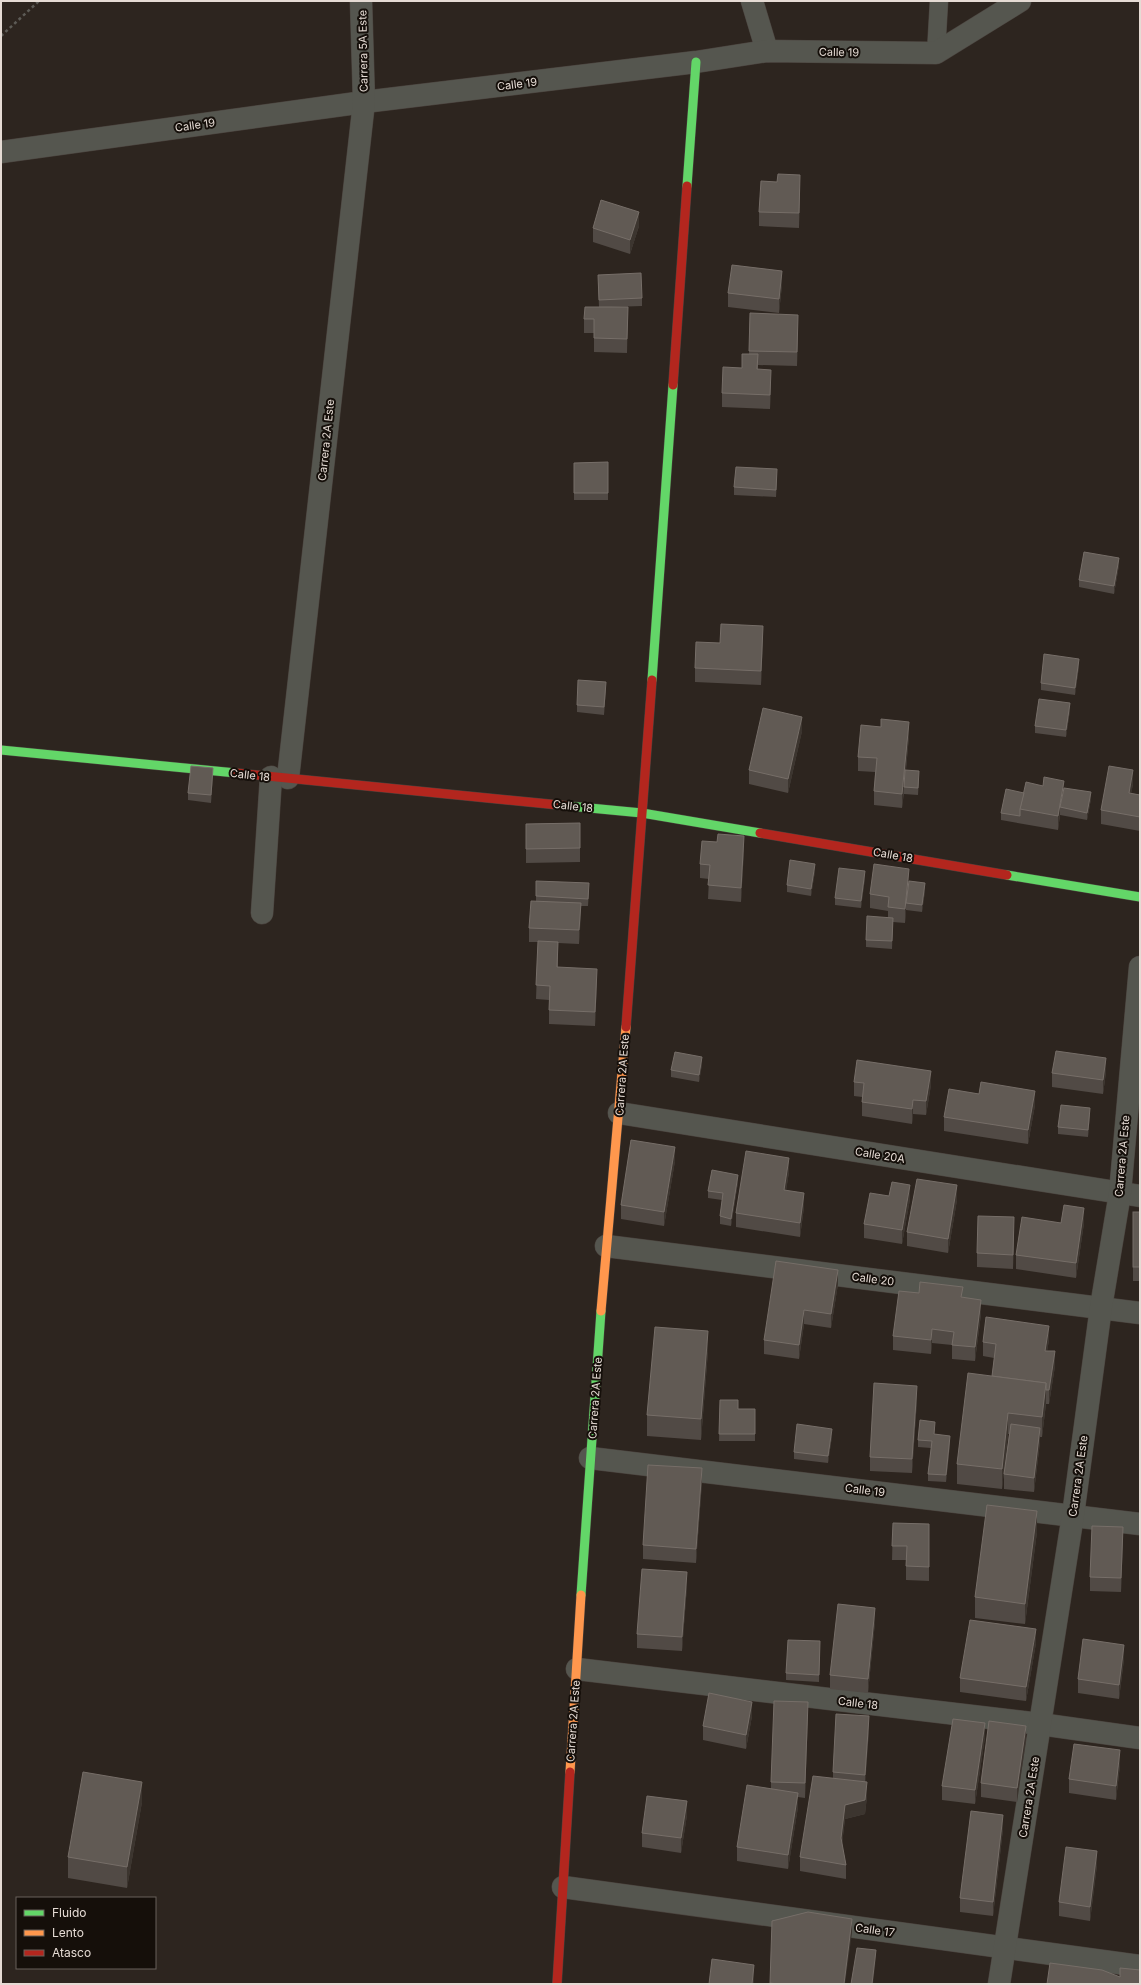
<svg xmlns="http://www.w3.org/2000/svg" width="1141" height="1985" viewBox="0 0 1141 1985" font-family="Inter,sans-serif">
  <style>
    .lines { fill: none; stroke-linecap: round; stroke-linejoin: round }
    .lane-casing { stroke: #4a423d; stroke-width: 19 }
    .street-casing { stroke: #4a423d; stroke-width: 23 }
    .fast-casing { stroke: #4a423d; stroke-width: 10 }
    .slow-casing { stroke: #4a423d; stroke-width: 10 }
    .jam-casing { stroke: #4a423d; stroke-width: 10 }
    .path { stroke: #5d5b56; stroke-width: 2.5; stroke-dasharray: 3 3; stroke-linecap: butt }
    .lane { stroke: #55564f; stroke-width: 18 }
    .street { stroke: #55564f; stroke-width: 22 }
    .fast { stroke: #63d668; stroke-width: 9 }
    .slow { stroke: #ff974d; stroke-width: 9 }
    .jam { stroke: #b3261e; stroke-width: 9 }
    .wall { fill: #514a45 }
    .shaded-wall { fill: #3c352f }
    .building { fill: #615a54; stroke: #766e68 }
    .labels { text-anchor: middle; dominant-baseline: central; stroke-width: 4; stroke-linejoin: round; paint-order: stroke }
    .street-label { font-size: 11px; fill: #e5dbd4; stroke: #150f0a }
  </style>
  <rect width="100%" height="100%" fill="#2d251f"/>
  <g class="lines">
    <g class="lane-casing">
      <polyline id="lane" points="936,53 939,1"/>
    </g>
    <g class="street-casing">
      <g id="street">
        <polyline points="752,1 767,51"/>
        <polyline points="1,152 364,102 696,62 767,51 936,53 1020,1"/>
        <polyline points="288,778 364,102 361,1"/>
        <polyline points="262,913 271,777"/>
        <polyline points="619,1113 1140,1196"/>
        <polyline points="606,1246 1140,1313"/>
        <polyline points="590,1458 1140,1524"/>
        <polyline points="577,1669 1040,1724 1140,1738"/>
        <polyline points="563,1887 1140,1966"/>
        <polyline points="999,1984 1073,1515 1101,1307 1120,1193 1140,967"/>
      </g>
    </g>
    <g class="fast-casing">
      <g id="fast">
        <polyline points="687,186 696,62"/>
        <polyline points="652,680 673,385"/>
        <polyline points="1,750 236,773"/>
        <polyline points="569,806 642,813 760,833"/>
        <polyline points="1007,875 1140,897"/>
        <polyline points="581,1595 601,1311"/>
      </g>
    </g>
    <g class="slow-casing">
      <g id="slow">
        <polyline points="601,1311 626,1027"/>
        <polyline points="570,1772 581,1595"/>
      </g>
    </g>
    <g class="jam-casing">
      <g id="jam">
        <polyline points="673,385 687,186"/>
        <polyline points="236,773 569,806"/>
        <polyline points="760,833 1007,875"/>
        <polyline points="626,1027 652,680"/>
        <polyline points="557,1984 570,1772"/>
      </g>
    </g>
    <polyline class="path" points="1,36 39,1"/>
    <use href="#lane" class="lane"/>
    <use href="#street" class="street"/>
    <use href="#fast" class="fast"/>
    <use href="#slow" class="slow"/>
    <use href="#jam" class="jam"/>
  </g>
  <g class="wall">
    <polygon points="777,182 800,189 799,228 759,226 759,212"/>
    <polygon points="639,226 630,254 593,242 593,228"/>
    <polygon points="598,283 642,298 642,306 612,307 628,307 627,353 594,352 594,333 584,333 584,319 599,307"/>
    <polygon points="782,285 779,313 728,307 728,293"/>
    <polygon points="750,313 798,329 797,366 758,365 758,369 771,384 770,409 722,407 722,393 742,368 749,354"/>
    <polygon points="608,462 608,500 574,500 574,463"/>
    <polygon points="777,476 776,497 734,495 734,487"/>
    <polygon points="1119,565 1114,594 1079,587 1079,580"/>
    <polygon points="763,640 761,685 695,682 695,668"/>
    <polygon points="1079,666 1075,695 1041,690 1041,683"/>
    <polygon points="606,689 604,715 577,712 577,705"/>
    <polygon points="1070,710 1066,737 1035,733 1035,726"/>
    <polygon points="802,731 788,793 749,784 749,770"/>
    <polygon points="909,736 906,770 919,778 918,795 904,794 904,792 902,808 874,805 874,791 875,772 858,771 858,757"/>
    <polygon points="213,775 211,803 188,800 188,793"/>
    <polygon points="1133,784 1131,793 1140,795 1140,831 1101,824 1101,810"/>
    <polygon points="1043,786 1064,788 1091,799 1087,820 1060,815 1058,830 1001,820 1001,813 1024,793"/>
    <polygon points="580,823 580,862 526,863 526,824"/>
    <polygon points="744,850 741,902 708,899 709,879 700,878 700,864"/>
    <polygon points="815,871 811,896 787,892 787,885"/>
    <polygon points="865,878 861,908 835,905 835,898"/>
    <polygon points="536,881 589,891 588,906 581,906 579,944 558,943 558,967 597,983 595,1026 549,1024 549,1000 536,999 538,942 529,942 529,928 536,901"/>
    <polygon points="909,881 925,891 922,912 906,910 905,923 893,922 892,949 866,947 866,940 888,918 888,911 870,908 870,894"/>
    <polygon points="702,1064 699,1082 671,1077 671,1070"/>
    <polygon points="1106,1072 1103,1094 1052,1087 1052,1073"/>
    <polygon points="854,1082 931,1085 926,1115 913,1114 912,1124 862,1116 862,1097 854,1096"/>
    <polygon points="1035,1105 1028,1144 944,1131 944,1117"/>
    <polygon points="1090,1115 1088,1137 1058,1134 1058,1127"/>
    <polygon points="675,1161 664,1226 621,1219 621,1205"/>
    <polygon points="789,1172 786,1190 804,1207 800,1237 736,1227 736,1213"/>
    <polygon points="738,1182 731,1226 720,1224 720,1216 722,1200 708,1198 708,1191"/>
    <polygon points="889,1196 910,1199 902,1244 864,1238 864,1224"/>
    <polygon points="957,1200 948,1253 907,1246 907,1232"/>
    <rect x="1133" y="1212" width="7" height="69"/>
    <polygon points="1061,1223 1084,1223 1076,1278 1016,1269 1016,1255"/>
    <polygon points="1014,1231 1013,1269 977,1267 977,1253"/>
    <polygon points="838,1284 831,1328 804,1324 799,1359 764,1354 764,1340"/>
    <polygon points="919,1293 963,1297 981,1314 975,1361 952,1359 952,1345 932,1343 931,1354 893,1350 893,1336"/>
    <polygon points="1049,1340 1047,1351 1055,1366 1049,1404 1046,1404 1042,1437 1040,1437 1040,1442 1034,1492 1004,1489 1004,1474 1009,1434 1008,1434 1002,1489 957,1484 957,1464 992,1376 994,1358 983,1356 983,1342"/>
    <polygon points="708,1351 701,1440 647,1436 647,1415"/>
    <polygon points="720,1400 738,1409 755,1409 755,1441 719,1441"/>
    <polygon points="917,1400 912,1473 870,1471 870,1457"/>
    <polygon points="935,1429 934,1434 950,1444 946,1482 928,1481 928,1474 931,1448 918,1447 918,1440"/>
    <polygon points="832,1436 828,1463 794,1459 794,1452"/>
    <polygon points="702,1482 696,1563 643,1559 643,1545"/>
    <polygon points="893,1523 929,1524 929,1581 906,1580 906,1560 892,1560"/>
    <polygon points="1037,1532 1025,1624 975,1618 975,1597"/>
    <polygon points="1123,1541 1121,1592 1090,1591 1090,1577"/>
    <polygon points="687,1586 682,1651 637,1648 637,1634"/>
    <polygon points="875,1622 868,1693 830,1689 830,1675"/>
    <polygon points="820,1641 819,1682 786,1680 786,1673"/>
    <polygon points="1036,1643 1026,1701 960,1692 960,1678"/>
    <polygon points="1124,1659 1119,1699 1078,1693 1078,1679"/>
    <polygon points="752,1716 746,1749 703,1740 703,1726"/>
    <polygon points="808,1716 805,1798 798,1797 798,1807 788,1869 737,1861 737,1847 771,1789 771,1782"/>
    <polygon points="869,1730 865,1782 867,1796 865,1814 845,1819 842,1844 846,1865 846,1879 800,1871 800,1857 833,1778 833,1772"/>
    <polygon points="985,1737 975,1804 942,1800 942,1786"/>
    <polygon points="1026,1740 1017,1802 981,1797 981,1783"/>
    <polygon points="1120,1765 1116,1800 1069,1793 1069,1779"/>
    <polygon points="142,1802 127,1888 68,1878 68,1857"/>
    <polygon points="687,1815 681,1853 642,1847 642,1833"/>
    <polygon points="1003,1829 993,1916 960,1912 960,1898"/>
    <polygon points="1097,1865 1090,1921 1059,1916 1059,1902"/>
  </g>
  <g class="shaded-wall">
    <polygon points="800,175 800,189 799,228 799,213"/>
    <polygon points="639,212 639,226 630,254 630,240"/>
    <polygon points="782,271 782,285 779,313 779,299"/>
    <polygon points="798,315 798,329 797,366 797,352"/>
    <polygon points="771,370 771,384 770,409 770,395"/>
    <polygon points="777,469 777,476 776,497 776,490"/>
    <polygon points="1119,558 1119,565 1114,594 1114,586"/>
    <polygon points="763,626 763,640 761,685 761,671"/>
    <polygon points="1079,659 1079,666 1075,695 1075,688"/>
    <polygon points="1070,703 1070,710 1066,737 1066,730"/>
    <polygon points="802,717 802,731 788,793 788,779"/>
    <polygon points="909,722 909,736 902,808 902,794"/>
    <polygon points="213,768 213,775 211,803 211,795"/>
    <polygon points="1133,770 1133,784 1129,807 1129,793"/>
    <polygon points="1064,781 1064,795 1060,807 1060,815 1058,830 1058,816"/>
    <polygon points="1091,792 1091,799 1087,820 1087,813"/>
    <polygon points="744,836 744,850 741,902 741,888"/>
    <polygon points="815,864 815,871 811,896 811,889"/>
    <polygon points="909,869 909,883 906,903 906,910 905,923 905,909"/>
    <polygon points="865,871 865,878 861,908 861,901"/>
    <polygon points="925,883 925,891 922,912 922,905"/>
    <polygon points="581,903 581,917 579,944 579,930"/>
    <polygon points="597,969 597,983 595,1026 595,1012"/>
    <polygon points="702,1057 702,1064 699,1082 699,1075"/>
    <polygon points="1106,1058 1106,1072 1103,1094 1103,1080"/>
    <polygon points="931,1071 931,1085 926,1115 926,1101"/>
    <polygon points="1035,1091 1035,1105 1028,1144 1028,1130"/>
    <polygon points="913,1100 913,1114 912,1124 912,1109"/>
    <polygon points="1090,1108 1090,1115 1088,1137 1088,1130"/>
    <polygon points="675,1147 675,1161 664,1226 664,1212"/>
    <polygon points="789,1158 789,1172 784,1204 784,1190"/>
    <polygon points="738,1175 738,1182 731,1226 731,1219"/>
    <polygon points="910,1185 910,1199 902,1244 902,1230"/>
    <polygon points="957,1185 957,1200 948,1253 948,1239"/>
    <polygon points="804,1193 804,1207 800,1237 800,1223"/>
    <polygon points="1084,1208 1084,1223 1076,1278 1076,1263"/>
    <polygon points="1014,1217 1014,1231 1013,1269 1013,1255"/>
    <polygon points="838,1270 838,1284 831,1328 831,1314"/>
    <polygon points="981,1300 981,1314 975,1361 975,1347"/>
    <polygon points="804,1310 804,1324 799,1359 799,1345"/>
    <polygon points="1049,1326 1049,1340 1045,1365 1045,1351"/>
    <polygon points="932,1329 932,1343 931,1354 931,1340"/>
    <polygon points="708,1331 708,1351 701,1440 701,1419"/>
    <polygon points="1055,1351 1055,1366 1049,1404 1049,1390"/>
    <polygon points="1046,1383 1046,1403 1042,1437 1042,1417"/>
    <polygon points="917,1386 917,1400 912,1473 912,1459"/>
    <polygon points="1008,1413 1008,1434 1002,1489 1002,1469"/>
    <polygon points="1040,1428 1040,1442 1034,1492 1034,1478"/>
    <polygon points="832,1429 832,1436 828,1463 828,1456"/>
    <polygon points="950,1436 950,1444 946,1482 946,1475"/>
    <polygon points="702,1468 702,1482 696,1563 696,1549"/>
    <polygon points="1037,1511 1037,1532 1025,1624 1025,1604"/>
    <polygon points="1123,1527 1123,1541 1121,1592 1121,1578"/>
    <polygon points="687,1572 687,1586 682,1651 682,1637"/>
    <polygon points="875,1608 875,1622 868,1693 868,1679"/>
    <polygon points="1036,1629 1036,1643 1026,1701 1026,1687"/>
    <polygon points="1124,1645 1124,1659 1119,1699 1119,1685"/>
    <polygon points="752,1702 752,1716 746,1749 746,1735"/>
    <polygon points="808,1702 808,1716 805,1798 805,1783"/>
    <polygon points="869,1716 869,1730 865,1789 865,1775"/>
    <polygon points="985,1723 985,1737 975,1804 975,1790"/>
    <polygon points="1026,1726 1026,1740 1017,1802 1017,1788"/>
    <polygon points="1120,1750 1120,1765 1116,1800 1116,1786"/>
    <polygon points="142,1782 142,1802 127,1888 127,1867"/>
    <polygon points="867,1782 867,1796 865,1814 845,1819 841,1853 841,1838 845,1805"/>
    <polygon points="798,1793 798,1807 788,1869 788,1855"/>
    <polygon points="687,1801 687,1815 681,1853 681,1838"/>
    <polygon points="1003,1815 1003,1829 993,1916 993,1902"/>
    <polygon points="1097,1851 1097,1865 1090,1921 1090,1907"/>
    <polygon points="852,1919 852,1933 845,1984 844,1984"/>
    <polygon points="876,1950 876,1957 873,1984 872,1984"/>
    <polygon points="754,1965 754,1984 752,1984"/>
  </g>
  <g class="building">
    <polygon points="778,174 800,175 799,213 759,212 761,181 777,182"/>
    <polygon points="601,200 639,212 630,240 593,228"/>
    <polygon points="732,265 782,271 779,299 728,293"/>
    <polygon points="641,273 642,298 599,300 598,275"/>
    <polygon points="585,307 628,307 627,339 594,338 594,319 584,319"/>
    <polygon points="750,313 798,315 797,352 749,351"/>
    <polygon points="742,354 758,354 757,369 771,370 770,395 722,393 723,367 742,368"/>
    <polygon points="608,462 608,493 574,493 574,463"/>
    <polygon points="736,467 777,469 776,490 734,487"/>
    <polygon points="1084,552 1119,558 1114,586 1079,580"/>
    <polygon points="721,624 763,626 761,671 695,668 696,642 720,643"/>
    <polygon points="1044,654 1079,659 1075,688 1041,683"/>
    <polygon points="578,680 606,682 604,707 577,705"/>
    <polygon points="1039,699 1070,703 1066,730 1035,726"/>
    <polygon points="763,708 802,717 788,779 749,770"/>
    <polygon points="881,719 909,722 902,794 874,791 877,758 858,757 861,725 881,727"/>
    <polygon points="191,766 213,768 211,795 188,793"/>
    <polygon points="1109,766 1133,770 1129,793 1140,795 1140,817 1101,810"/>
    <polygon points="905,770 919,771 918,788 904,787"/>
    <polygon points="1044,777 1064,781 1058,816 1020,809 1026,782 1043,786"/>
    <polygon points="1064,788 1091,792 1087,813 1060,807"/>
    <polygon points="1006,789 1024,793 1020,809 1020,816 1001,813"/>
    <polygon points="580,823 580,848 526,849 526,824"/>
    <polygon points="718,834 744,836 741,888 708,885 710,865 700,864 702,841 717,842"/>
    <polygon points="790,860 815,864 811,889 787,885"/>
    <polygon points="874,864 909,869 905,909 888,907 889,897 870,894"/>
    <polygon points="839,868 865,871 861,901 835,898"/>
    <polygon points="536,881 589,883 588,899 536,896"/>
    <polygon points="909,881 925,883 922,905 906,903"/>
    <polygon points="531,901 581,903 579,930 529,928"/>
    <polygon points="867,916 893,918 892,941 866,940"/>
    <polygon points="538,941 558,942 557,967 597,969 595,1012 549,1010 550,986 536,985"/>
    <polygon points="1056,1051 1106,1058 1103,1080 1052,1073"/>
    <polygon points="675,1052 702,1057 699,1075 671,1070"/>
    <polygon points="857,1060 931,1071 926,1101 913,1100 912,1109 862,1102 864,1083 854,1082"/>
    <polygon points="981,1082 1035,1091 1028,1130 944,1117 949,1089 979,1094"/>
    <polygon points="1061,1105 1090,1108 1088,1130 1058,1127"/>
    <polygon points="631,1140 675,1147 664,1212 621,1205"/>
    <polygon points="746,1151 789,1158 784,1190 804,1193 800,1223 736,1213"/>
    <polygon points="712,1170 738,1175 731,1219 720,1216 723,1193 708,1191"/>
    <polygon points="917,1179 957,1185 948,1239 907,1232"/>
    <polygon points="892,1182 910,1185 902,1230 864,1224 870,1193 889,1196"/>
    <polygon points="1064,1205 1084,1208 1076,1263 1016,1255 1022,1217 1061,1223"/>
    <rect x="1133" y="1212" width="7" height="55"/>
    <polygon points="978,1216 1014,1217 1013,1255 977,1253"/>
    <polygon points="776,1261 838,1270 831,1314 804,1310 799,1345 764,1340"/>
    <polygon points="920,1282 963,1287 961,1297 981,1300 975,1347 952,1345 954,1332 932,1329 931,1340 893,1336 899,1291 919,1293"/>
    <polygon points="986,1317 1049,1326 1045,1351 1055,1351 1049,1390 1046,1390 1046,1383 992,1376 996,1344 983,1342"/>
    <polygon points="655,1327 708,1331 701,1419 647,1415"/>
    <polygon points="968,1373 1046,1383 1042,1417 1008,1413 1002,1469 957,1464"/>
    <polygon points="874,1383 917,1386 912,1459 870,1457"/>
    <polygon points="720,1400 738,1400 738,1409 755,1409 755,1434 719,1434"/>
    <polygon points="920,1420 935,1422 934,1434 950,1436 946,1475 928,1474 932,1441 918,1440"/>
    <polygon points="797,1424 832,1429 828,1456 794,1452"/>
    <polygon points="1011,1424 1040,1428 1034,1478 1004,1474"/>
    <polygon points="648,1465 702,1468 696,1549 643,1545"/>
    <polygon points="987,1505 1037,1511 1025,1604 975,1597"/>
    <polygon points="893,1523 929,1524 929,1567 906,1566 907,1546 892,1546"/>
    <polygon points="1092,1526 1123,1527 1121,1578 1090,1577"/>
    <polygon points="642,1569 687,1572 682,1637 637,1634"/>
    <polygon points="838,1604 875,1608 868,1679 830,1675"/>
    <polygon points="970,1620 1036,1629 1026,1687 960,1678"/>
    <polygon points="1083,1639 1124,1645 1119,1685 1078,1679"/>
    <polygon points="788,1640 820,1641 819,1675 786,1673"/>
    <polygon points="709,1693 752,1702 746,1735 703,1726"/>
    <polygon points="774,1701 808,1702 805,1783 771,1782"/>
    <polygon points="836,1714 869,1716 865,1775 833,1772"/>
    <polygon points="953,1719 985,1723 975,1790 942,1786"/>
    <polygon points="989,1721 1026,1726 1017,1788 981,1783"/>
    <polygon points="1074,1744 1120,1750 1116,1786 1069,1779"/>
    <polygon points="83,1772 142,1782 127,1867 68,1857"/>
    <polygon points="813,1776 867,1782 865,1800 845,1805 841,1838 846,1865 800,1857"/>
    <polygon points="747,1785 798,1793 788,1855 737,1847"/>
    <polygon points="647,1796 687,1801 681,1838 642,1833"/>
    <polygon points="971,1811 1003,1815 993,1902 960,1898"/>
    <polygon points="1066,1847 1097,1851 1090,1907 1059,1902"/>
    <polygon points="808,1912 852,1919 844,1984 778,1984 770,1983 772,1921"/>
    <polygon points="857,1948 876,1950 872,1984 851,1984"/>
    <polygon points="712,1959 754,1965 752,1984 709,1984"/>
    <polygon points="1050,1963 1102,1970 1120,1977 1120,1968 1140,1970 1140,1984 1047,1984"/>
  </g>
  <g class="labels">
    <g class="street-label">
      <text transform="translate(363 51) rotate(-91)">Carrera 5A Este</text>
      <text transform="translate(839 52) rotate(1)">Calle 19</text>
      <text transform="translate(517 84) rotate(-7)">Calle 19</text>
      <text transform="translate(195 125) rotate(-8)">Calle 19</text>
      <text transform="translate(326 440) rotate(-84)">Carrera 2A Este</text>
      <text transform="translate(250 775) rotate(6)">Calle 18</text>
      <text transform="translate(573 806) rotate(6)">Calle 18</text>
      <text transform="translate(893 855) rotate(10)">Calle 18</text>
      <text transform="translate(622 1075) rotate(-86)">Carrera 2A Este</text>
      <text transform="translate(880 1155) rotate(9)">Calle 20A</text>
      <text transform="translate(1122 1156) rotate(-85)">Carrera 2A Este</text>
      <text transform="translate(873 1279) rotate(7)">Calle 20</text>
      <text transform="translate(595 1398) rotate(-86)">Carrera 2A Este</text>
      <text transform="translate(1078 1476) rotate(-82)">Carrera 2A Este</text>
      <text transform="translate(865 1490) rotate(7)">Calle 19</text>
      <text transform="translate(858 1703) rotate(7)">Calle 18</text>
      <text transform="translate(573 1721) rotate(-86)">Carrera 2A Este</text>
      <text transform="translate(1029 1797) rotate(-81)">Carrera 2A Este</text>
      <text transform="translate(875 1930) rotate(8)">Calle 17</text>
    </g>
  </g>
  <rect width="1141" height="1985" fill="none" stroke="#e5dbd4" stroke-width="4"/>
  <rect x="16" y="1897" width="140" height="72" fill="#150f0a" stroke="#68615b"/>
  <rect x="24" y="1910" width="20" height="6" fill="#63d668" stroke="#68615b"/>
  <text x="52" y="1917" font-size="12" fill="#e5dbd4">Fluido</text>
  <rect x="24" y="1930" width="20" height="6" fill="#ff974d" stroke="#68615b"/>
  <text x="52" y="1937" font-size="12" fill="#e5dbd4">Lento</text>
  <rect x="24" y="1950" width="20" height="6" fill="#b3261e" stroke="#68615b"/>
  <text x="52" y="1957" font-size="12" fill="#e5dbd4">Atasco</text>
</svg>
